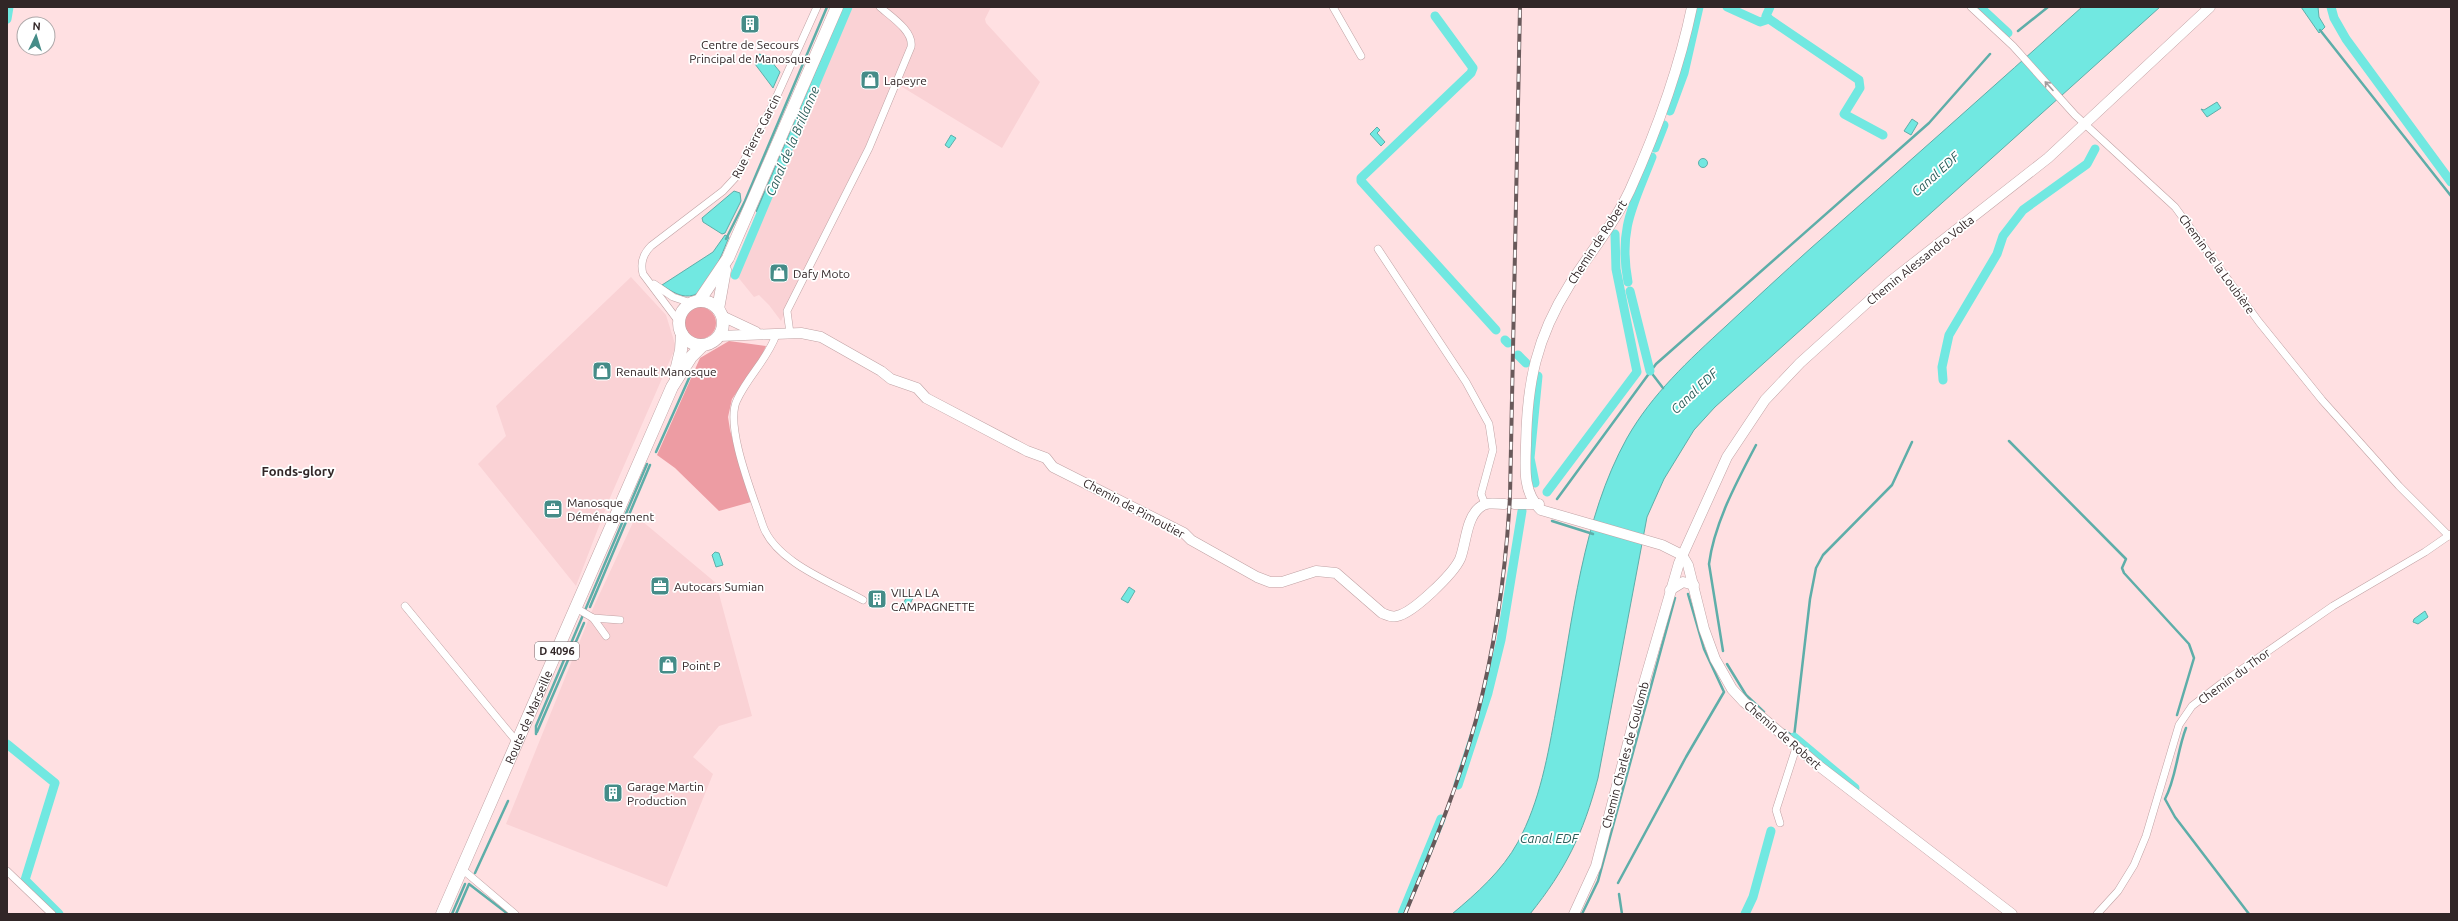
<svg xmlns="http://www.w3.org/2000/svg" width="2458" height="921" viewBox="0 0 2458 921" font-family="Ubuntu,sans-serif">
  <style>
    .built { fill: #fad2d5 }
    .green { fill: #ed9ca3 }
    .water { fill: #71e8e1; stroke: #5eaea9 }
    .lines { fill: none; stroke-linecap: round; stroke-linejoin: round }
    .stream { stroke: #5eaea9; stroke-width: 2.5 }
    .canal { stroke: #71e8e1; stroke-width: 9 }
    .street-casing { stroke: #c0a2a4; stroke-width: 8 }
    .secondary-casing { stroke: #c0a2a4; stroke-width: 11 }
    .primary-casing { stroke: #c0a2a4; stroke-width: 13 }
    .street { stroke: #fff; stroke-width: 7 }
    .secondary { stroke: #fff; stroke-width: 10 }
    .primary { stroke: #fff; stroke-width: 12 }
    .rail-casing { stroke: #69595a; stroke-width: 4 }
    .rail { stroke: #fff; stroke-width: 2.5; stroke-dasharray: 8; stroke-linecap: butt }
    .oneway { stroke: #a29d9e }
    .labels { text-anchor: middle; dominant-baseline: central; stroke-width: 3.5; stroke-linejoin: round; paint-order: stroke }
    .shield { fill: #fff; stroke: #6f6768; stroke-width: 1 }
    .shield-label { font-size: 11px; font-weight: bold; fill: #312627 }
    .poi-label { font-size: 12px; fill: #312627; stroke: #fff; text-anchor: start }
    .street-label { font-size: 12px; fill: #312627; stroke: #fff }
    .water-label { font-size: 13px; font-style: italic; fill: #2a5d5a; stroke: #fff }
    .neighbourhood-label { font-size: 13px; font-weight: bold; fill: #312627; stroke: #fff }
  </style>
  <rect width="100%" height="100%" fill="#ffe0e2"/>
  <g class="built">
    <polygon points="850,7 991,7 985,19 986,23 1040,82 1002,148 894,82 858,164 812,253 781,321 769,305 759,295 754,297 737,276"/>
    <polygon points="631,277 666,315 675,344 674,351 609,500 576,586 478,464 506,436 496,406"/>
    <polygon points="636,516 716,583 752,716 719,726 693,757 713,774 667,887 506,824 594,606"/>
  </g>
  <g class="green">
    <circle cx="700" cy="323" r="16"/>
    <polygon points="729,341 766,346 760,359 732,399 728,417 730,430 751,502 719,511 675,468 657,455 700,358"/>
  </g>
  <g class="water">
    <path d="M2082,7h78l-445,400 -21,23 -30,49 -17,38 -49,261c-15,56 -32,91 -68,136h-78c25,-21 50,-43 66,-72 22,-41 30,-87 38,-132 17,-91 26,-191 71,-272 25,-44 62,-78 99,-112 28,-26 56,-52 85,-78 91,-80 181,-160 271,-241z"/>
    <polygon points="2301,7 2318,7 2319,17 2325,27 2319,33"/>
    <polygon points="759,54 767,56 780,72 773,88 755,64"/>
    <polygon points="2217,102 2221,108 2207,117 2201,109 2204,110"/>
    <polygon points="1912,119 1918,123 1911,135 1904,131"/>
    <polygon points="1377,127 1380,130 1377,133 1385,142 1381,146 1370,134"/>
    <polygon points="951,135 956,138 949,148 945,145"/>
    <circle cx="1703" cy="163" r="4.5"/>
    <polygon points="734,191 740,193 741,201 725,233 722,234 703,222 702,218"/>
    <path d="M725,235l4,2c-6,14 -20,53 -35,58 -12,4 -23,-4 -32,-10l51,-33z"/>
    <polygon points="715,552 719,553 723,565 716,567 712,555"/>
    <polygon points="1129,587 1135,591 1128,603 1121,599"/>
    <polygon points="908,595 913,598 907,610 901,607"/>
    <polygon points="2425,611 2428,617 2418,624 2413,622 2414,619"/>
  </g>
  <g class="lines">
    <g class="stream">
      <polyline points="2320,30 2451,196"/>
      <polyline points="2018,31 2048,7"/>
      <polyline points="761,214 757,211 845,7"/>
      <polyline points="726,239 745,201 827,7"/>
      <polyline points="1650,371 1663,388"/>
      <polyline points="2009,441 2123,556 2126,559 2122,568 2124,573 2189,644 2194,658 2177,715"/>
      <polyline points="656,452 690,376"/>
      <polyline points="1557,499 1656,364 1929,123 1990,54"/>
      <polyline points="1552,521 1593,534"/>
      <polyline points="590,607 650,465"/>
      <path d="M1723,651l-14,-87c5,-40 28,-83 47,-119"/>
      <polyline points="1727,664 1746,695 1764,712"/>
      <path d="M2186,728c-9,23 -10,51 -21,71l10,18 74,97"/>
      <polyline points="1784,730 1793,736"/>
      <polyline points="537,732 584,623"/>
      <polyline points="536,734 536,726 647,464"/>
      <polyline points="1794,737 1810,599 1816,568 1823,555 1892,485 1912,442"/>
      <polyline points="475,873 508,801"/>
      <polyline points="1618,883 1686,757 1724,692 1704,649 1688,594"/>
      <polyline points="1619,894 1622,914"/>
      <polyline points="452,914 465,884"/>
      <polyline points="456,914 469,884 508,914"/>
      <polyline points="1582,914 1598,881 1675,598"/>
    </g>
    <g class="canal">
      <polyline points="1727,7 1760,22 1769,19 1859,80 1860,88 1844,114 1883,135"/>
      <polyline points="1980,7 2008,33"/>
      <polyline points="2331,7 2334,18 2346,39 2451,182"/>
      <polyline points="1435,16 1473,68 1471,73 1361,178 1361,181 1496,330"/>
      <polyline points="7,19 9,7"/>
      <polyline points="1769,19 1766,16 1770,7"/>
      <polyline points="1670,111 1684,73 1699,7"/>
      <polyline points="1655,148 1664,125"/>
      <polyline points="735,275 848,7"/>
      <path d="M1628,282c-10,-54 6,-78 24,-125"/>
      <polyline points="1630,291 1650,371"/>
      <polyline points="1505,340 1508,343"/>
      <polyline points="1518,355 1526,363"/>
      <polyline points="1943,380 1942,367 1949,335 1997,254 2003,236 2023,210 2087,164 2095,149"/>
      <polyline points="1535,483 1530,458 1538,376"/>
      <polyline points="1547,492 1637,372 1616,269 1615,234"/>
      <polyline points="1794,737 1855,788"/>
      <polyline points="7,744 55,783 25,880 59,914"/>
      <polyline points="1458,785 1488,693 1501,640 1522,511"/>
      <polyline points="1402,914 1441,819"/>
      <polyline points="1745,914 1753,897 1771,831"/>
    </g>
    <g class="street-casing">
      <g id="street">
        <polyline points="1333,7 1361,56"/>
        <polyline points="1971,7 2013,46 2075,115 2175,207 2259,322 2322,400 2399,486 2449,536"/>
        <polyline points="1378,249 1466,382 1489,424 1493,450 1481,494 1485,504"/>
        <polyline points="654,284 673,297 691,303"/>
        <path d="M679,322l-36,-48c-3,-11 0,-20 8,-28l72,-55 12,-13 40,-78 42,-93"/>
        <path d="M790,333l-3,-22 82,-163 42,-101c3,-16 -21,-31 -31,-40"/>
        <path d="M776,335c-9,25 -28,41 -39,65 -13,26 17,98 26,126 13,36 68,56 100,74"/>
        <polyline points="405,606 517,742"/>
        <polyline points="576,608 593,618 620,620"/>
        <polyline points="593,618 606,636"/>
        <polyline points="1780,823 1776,810 1796,748"/>
        <polyline points="462,869 515,914"/>
        <polyline points="7,871 52,914"/>
        <polyline points="2097,914 2118,891 2134,865 2146,836 2179,725 2192,706 2222,683 2333,606 2425,552 2451,534"/>
      </g>
    </g>
    <g class="secondary-casing">
      <g id="secondary">
        <path d="M1692,7c-13,63 -36,125 -62,183 -16,34 -40,63 -60,94 -34,54 -43,99 -44,161 -1,24 -3,48 15,65l121,35 20,10 6,10 16,64 11,30 17,30 12,13 75,64 193,148"/>
        <polyline points="722,316 756,332"/>
        <path d="M719,336l82,-3 20,4 60,34 10,8 26,9 9,10 101,53 19,7 7,9 131,66 7,7 66,37 13,5h12l34,-11 20,2 46,40c5,2 9,5 15,3 16,-3 56,-42 63,-57 6,-15 6,-40 19,-51 7,-7 18,-4 26,-4"/>
        <polyline points="1514,504 1539,504"/>
        <polyline points="1670,590 1683,582 1694,585"/>
        <polyline points="1574,914 1596,866 1640,697 1679,563 1727,457 1765,400 1800,363 1891,281 2048,158 2210,7"/>
      </g>
    </g>
    <g class="primary-casing">
      <g id="primary">
        <polyline points="699,301 728,258 837,7"/>
        <circle cx="701" cy="323" r="22"/>
        <polyline points="718,309 725,270"/>
        <polyline points="675,375 681,350 682,334"/>
        <path id="s1" d="M442,914l230,-527 19,-30 12,-12"/>
      </g>
    </g>
    <use href="#street" class="street"/>
    <use href="#secondary" class="secondary"/>
    <use href="#primary" class="primary"/>
    <g class="rail-casing">
      <path id="rail" d="M1405,914c26,-63 53,-127 71,-194 19,-73 30,-149 34,-224l10,-489"/>
    </g>
    <use href="#rail" class="rail"/>
  </g>
  <defs><path id="oneway-shaft" d="M-6 0H5M1.5-3L5.5 0L1.5 3" fill="none" stroke-width="1.6" stroke-linecap="round" stroke-linejoin="round"/></defs>
  <use class="oneway" href="#oneway-shaft" transform="translate(2049 86) rotate(-132)"/>
  <defs>
    <g id="building-square" transform="scale(1)"><rect x="-9" y="-9" width="18" height="18" rx="4" fill="#458c88" stroke="#fff"/><path d="M-4-6H4V6H1V3H-1V6H-4ZM-2.5-4.3h1.7v1.8h-1.7ZM.8-4.3h1.7v1.8H.8ZM-2.5-1h1.7V.8h-1.7ZM.8-1h1.7V.8H.8Z" fill="#fff"/></g>
    <g id="shop-square" transform="scale(1)"><rect x="-9" y="-9" width="18" height="18" rx="4" fill="#458c88" stroke="#fff"/><path d="M-5-2.5h2.3a2.7 3.5 0 0 1 5.4 0H5L5.5 6h-11ZM-1.5-2.5h3a1.5 2.3 0 0 0-3 0Z" fill="#fff"/></g>
    <g id="office-square" transform="scale(1)"><rect x="-9" y="-9" width="18" height="18" rx="4" fill="#458c88" stroke="#fff"/><path d="M-6-3h4V-5.5h4V-3h4V5H-6ZM-1-4.5V-3h2v-1.5ZM-6 0V1H6V0Z" fill="#fff"/></g>
  </defs>
  <g fill-rule="evenodd">
    <use href="#building-square" x="750" y="24"/>
    <use href="#shop-square" x="870" y="80"/>
    <use href="#shop-square" x="779" y="273"/>
    <use href="#shop-square" x="602" y="371"/>
    <use href="#office-square" x="553" y="509"/>
    <use href="#office-square" x="660" y="586"/>
    <use href="#building-square" x="877" y="599"/>
    <use href="#shop-square" x="668" y="665"/>
    <use href="#building-square" x="613" y="793"/>
  </g>
  <g class="labels">
    <rect class="shield" x="535" y="642" width="44" height="18" rx="3"/>
    <g class="shield-label">
      <text x="557" y="651">D 4096</text>
    </g>
    <g class="poi-label">
      <text x="750" y="44" text-anchor="middle">Centre de Secours<tspan x="750" dy="14">Principal de Manosque</tspan></text>
      <text x="884" y="80">Lapeyre</text>
      <text x="793" y="273">Dafy Moto</text>
      <text x="616" y="371">Renault Manosque</text>
      <text x="567" y="502">Manosque<tspan x="567" dy="14">Déménagement</tspan></text>
      <text x="674" y="586">Autocars Sumian</text>
      <text x="891" y="592">VILLA LA<tspan x="891" dy="14">CAMPAGNETTE</tspan></text>
      <text x="682" y="665">Point P</text>
      <text x="627" y="786">Garage Martin<tspan x="627" dy="14">Production</tspan></text>
    </g>
    <g class="street-label">
      <text transform="translate(756 136) rotate(-63)">Rue Pierre Garcin</text>
      <text transform="translate(1597 242) rotate(-57)">Chemin de Robert</text>
      <text transform="translate(1920 260) rotate(-39)">Chemin Alessandro Volta</text>
      <text transform="translate(2217 264) rotate(54)">Chemin de la Loubière</text>
      <text transform="translate(1134 508) rotate(28)">Chemin de Pimoutier</text>
      <text transform="translate(2234 676) rotate(-36)">Chemin du Thor</text>
      <text stroke="none"><textPath href="#s1" startOffset="215">Route de Marseille</textPath></text>
      <text transform="translate(1783 735) rotate(41)">Chemin de Robert</text>
      <text transform="translate(1625 755) rotate(-75)">Chemin Charles de Coulomb</text>
    </g>
    <g class="water-label">
      <text transform="translate(792 141) rotate(-67)">Canal de la Brillanne</text>
      <text transform="translate(1935 174) rotate(-42)">Canal EDF</text>
      <text transform="translate(1694 391) rotate(-43)">Canal EDF</text>
      <text x="1549" y="838">Canal EDF</text>
    </g>
    <g class="neighbourhood-label">
      <text x="298" y="471">Fonds-glory</text>
    </g>
  </g>
  <rect width="2458" height="921" fill="none" stroke="#312627" stroke-width="16"/>
  <g transform="translate(36 36) rotate(4)"><circle r="19" fill="#ffffff" stroke="#ada8a9"/>
  <path d="M0-3L7 15L0 10L-7 15Z" fill="#458c88"/>
  <text y="-6" font-size="11" font-weight="bold" text-anchor="middle" fill="#312627">N</text>
  </g>
</svg>
